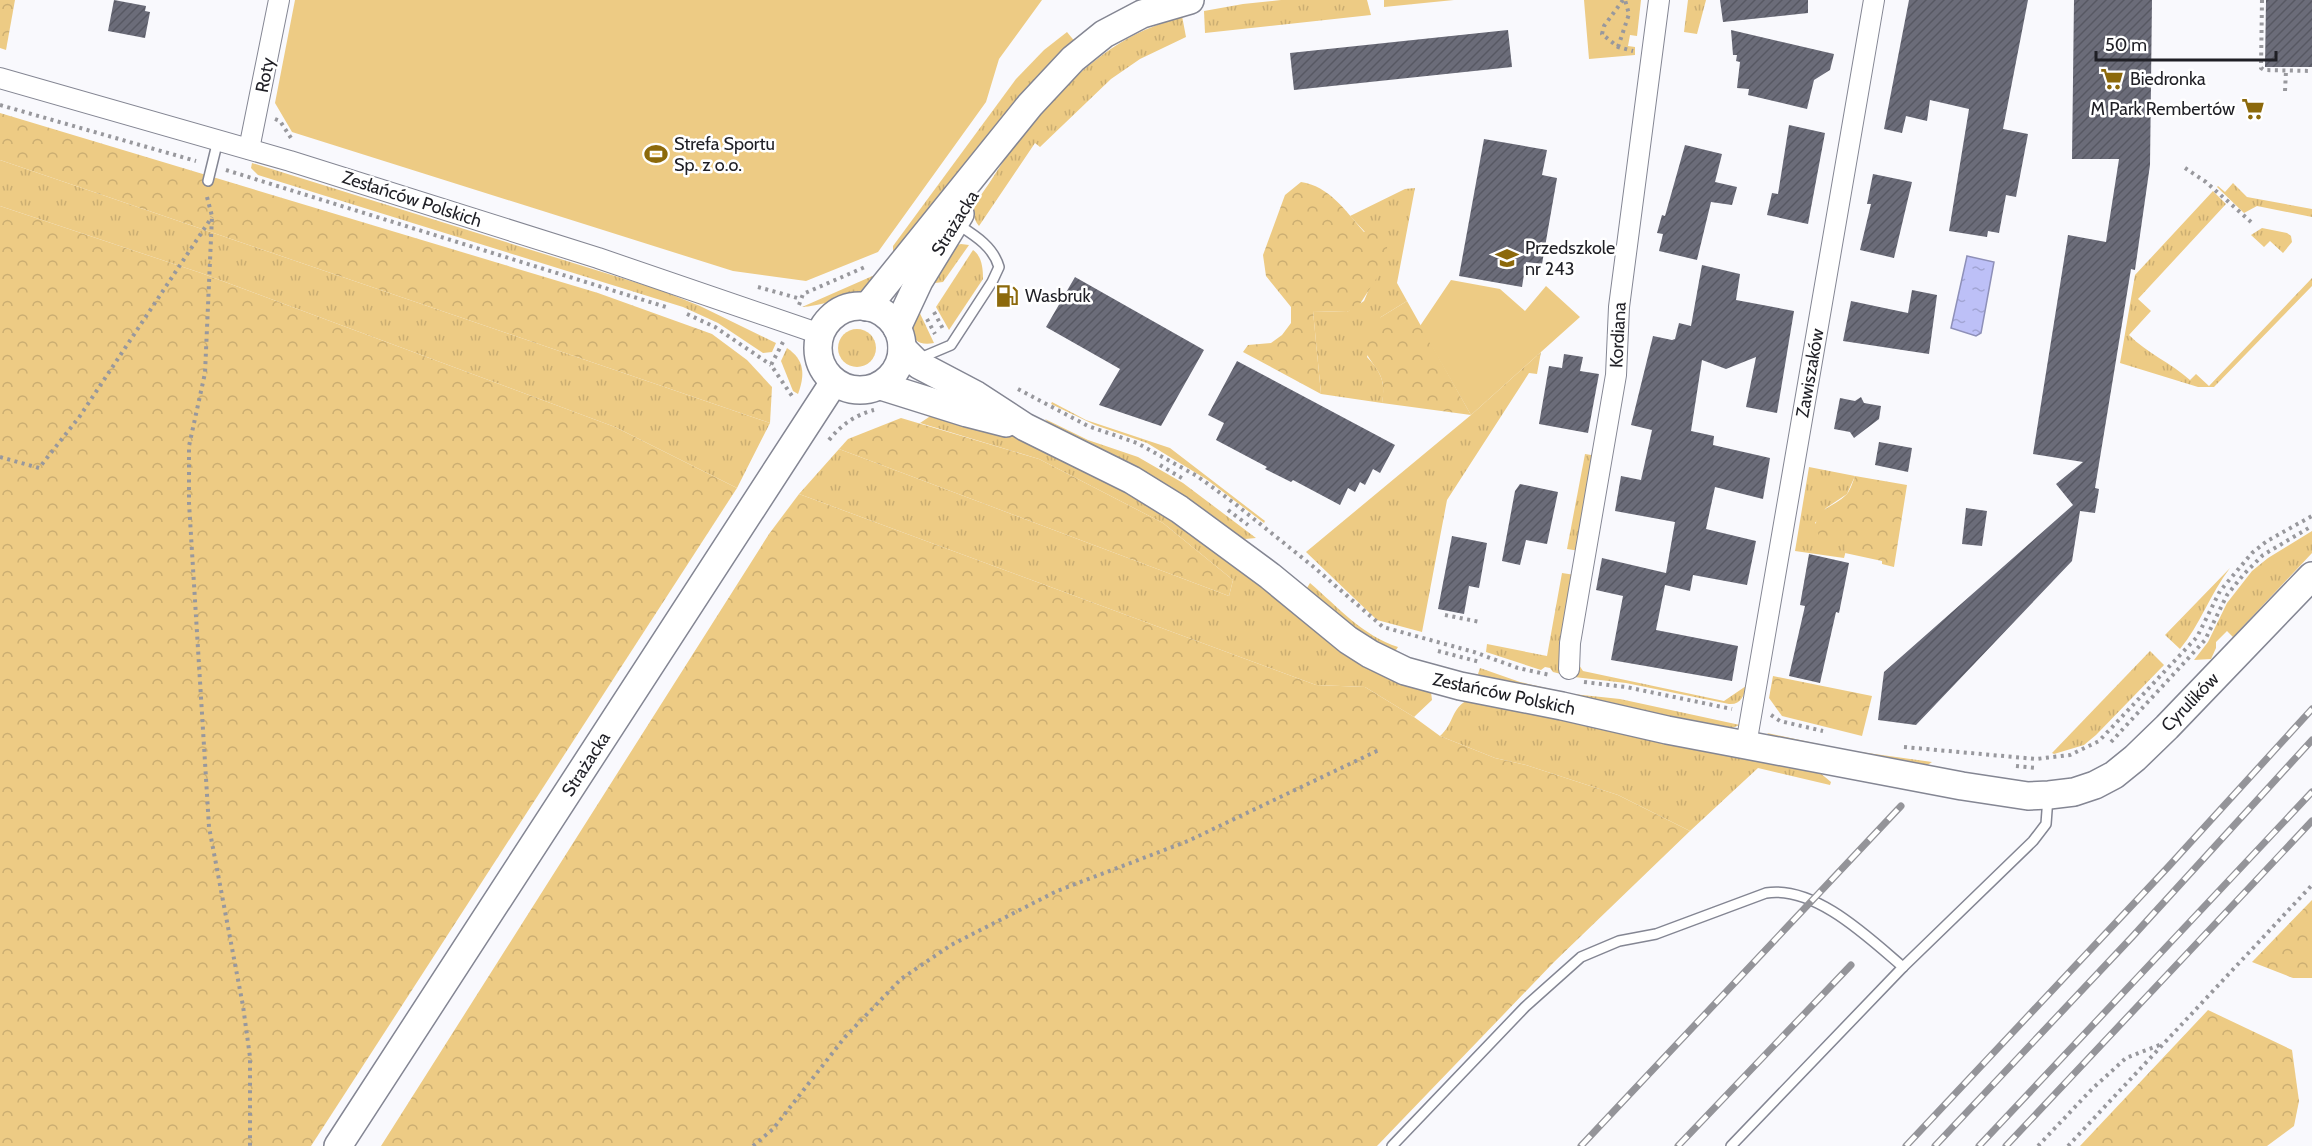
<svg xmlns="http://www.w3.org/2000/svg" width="2312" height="1146" viewBox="0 0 2312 1146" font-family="Cabin,sans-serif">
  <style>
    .grass { fill: url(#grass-tufts) }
    .forest { fill: url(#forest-crowns) }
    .park { fill: #edcb84 }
    .water { fill: url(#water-ripples); stroke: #8e90b8; stroke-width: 1.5 }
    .building { fill: url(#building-hatch) }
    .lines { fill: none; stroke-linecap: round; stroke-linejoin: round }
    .lane-casing { stroke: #848693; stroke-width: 12 }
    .street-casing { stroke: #848693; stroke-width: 22 }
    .secondary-casing { stroke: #848693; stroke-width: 30 }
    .path { stroke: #98989d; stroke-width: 4; stroke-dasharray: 3 4.5; stroke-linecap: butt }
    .lane { stroke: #fff; stroke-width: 9 }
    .street { stroke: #fff; stroke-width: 20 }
    .secondary { stroke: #fff; stroke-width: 27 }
    .rail-casing { stroke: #949499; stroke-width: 7 }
    .rail { stroke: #fff; stroke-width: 4.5; stroke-dasharray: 14; stroke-linecap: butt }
    .labels { text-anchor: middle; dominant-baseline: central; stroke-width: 5; stroke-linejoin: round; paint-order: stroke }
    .street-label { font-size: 18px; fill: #1f1f25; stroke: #fff }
    .poi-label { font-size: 18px; fill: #1f1f25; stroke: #fff; text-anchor: start }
  </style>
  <defs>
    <pattern id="grass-tufts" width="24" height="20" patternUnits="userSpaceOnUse" patternTransform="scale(1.5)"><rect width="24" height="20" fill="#edcb84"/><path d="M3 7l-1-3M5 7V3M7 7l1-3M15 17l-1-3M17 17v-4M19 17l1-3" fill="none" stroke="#cbae72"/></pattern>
    <pattern id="forest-crowns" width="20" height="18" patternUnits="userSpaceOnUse" patternTransform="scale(1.5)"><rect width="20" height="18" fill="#edcb84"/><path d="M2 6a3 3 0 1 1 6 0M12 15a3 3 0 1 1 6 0" fill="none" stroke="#cbae72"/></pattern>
    <pattern id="water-ripples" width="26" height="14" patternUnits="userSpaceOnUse" patternTransform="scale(1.5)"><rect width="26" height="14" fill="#bdc0f7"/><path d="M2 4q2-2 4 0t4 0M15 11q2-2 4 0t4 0" fill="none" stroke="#a2a5d4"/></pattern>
    <pattern id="building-hatch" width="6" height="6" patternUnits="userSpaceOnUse" patternTransform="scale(1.5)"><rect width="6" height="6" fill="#6b6c79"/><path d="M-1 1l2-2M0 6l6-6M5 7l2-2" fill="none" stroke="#575863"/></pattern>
  </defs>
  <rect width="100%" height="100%" fill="#f9f9fd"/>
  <g class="grass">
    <polygon points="1281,0 1367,0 1371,15 1205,33 1204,11 1243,4"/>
    <polygon points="1384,0 1454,0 1384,7"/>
    <polygon points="1688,0 1706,0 1697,34 1684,32"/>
    <path d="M1182,16l4,21 -46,22 -29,20 -71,68 -5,-4 -56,83c-4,-5 -6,-10 -5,-17 2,-9 11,-19 16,-27 30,-48 65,-92 111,-126 28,-21 49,-29 81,-40z"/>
    <polygon points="1067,32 1076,43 893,253 893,246 1016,79 1044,50"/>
    <polygon points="0,160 770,423 737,488 615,427 201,273 0,206"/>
    <polygon points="252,163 660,290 700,306 776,343 772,352 763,353 718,323 683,307 258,175 251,168"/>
    <polygon points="2233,183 2247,197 2312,209 2312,217 2257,206 2244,213 2217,187 2218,186 2225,192"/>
    <path d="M1415,188l-18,95 10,18 -26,16 -14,40c14,15 19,25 15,46l-61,-9 -8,-83 34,1 17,-11 5,-12 -4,-57 -15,-16 55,-27z"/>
    <path d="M2213,191l13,13 -88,95 13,12 -22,24c18,18 42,28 61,45l6,-6 13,12 103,-108v8l-98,101h-16l-78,-24 15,-88z"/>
    <polygon points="2262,228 2287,233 2291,236 2292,242 2283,253 2270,241 2264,247 2251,235"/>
    <polygon points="961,244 969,245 943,282 935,283 931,280 954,246"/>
    <path d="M973,250c9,6 10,19 10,29l-34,51 -13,-23z"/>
    <path d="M877,274c-3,4 -5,10 -8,13 -10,8 -54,20 -67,20z"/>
    <path d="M916,305l18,38c-29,5 -23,-20 -18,-38z"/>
    <circle cx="857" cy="348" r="19"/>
    <path d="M787,348c18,12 18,27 11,46l-5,-3 -12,-30z"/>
    <polygon points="1541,352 1537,374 1529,373 1447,500 1422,632 1377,620 1306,552 1471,415"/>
    <polygon points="1052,402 1086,420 1170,448 1265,521 1264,523 1206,479 1147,443 1095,425 1051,404"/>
    <polygon points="935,413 1013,436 1045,448 1145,501 1431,692 1432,700 1414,717 1365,687 1316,685 799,494 839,449 1229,596 1233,580 1163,523 1039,459 920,423"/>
    <polygon points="1045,419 1088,440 1138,457 1183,483 1256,538 1245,539 1236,536 1052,427"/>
    <polygon points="1585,454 1597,456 1580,551 1567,549"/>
    <polygon points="1809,467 1855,476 1847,494 1826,508 1815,523 1848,543 1844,558 1795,551"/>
    <polygon points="2312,531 2312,553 2233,637 2227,631 2216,642 2216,648 2211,659 2194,660 2208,642 2227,603 2252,571 2268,558"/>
    <path d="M2230,568c-20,26 -30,57 -50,81l-15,-14z"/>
    <polygon points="1562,573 1575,575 1565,668 1561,674 1553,672 1550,668 1545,667 1541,670 1486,652 1487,644 1547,656"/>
    <path d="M1310,583c28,24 53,53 88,64l-2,3 -5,2 -23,-13 -60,-46 -1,-5z"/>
    <polygon points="2150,651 2164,665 2096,735 2084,745 2054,754 2052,753"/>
    <path d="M1575,659l8,12 141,30 22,-15c-2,10 -5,19 -17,18l-103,-21 -52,-6z"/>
    <polygon points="1480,668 1520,682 1573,694 1620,699 1740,725 1726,730 1481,678 1478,674"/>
    <path d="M1468,700l351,72 12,10 -1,3 -72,-17 -68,63 -72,-36 -92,-30 -31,-7 -55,-22c14,-12 11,-28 28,-36z"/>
    <polygon points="1767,733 1846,750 1932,762 1926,766 1777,741"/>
  </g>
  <g class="forest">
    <polygon points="0,0 15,0 6,50 0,48"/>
    <polygon points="0,113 598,293 712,334 747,360 772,387 770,423 0,160"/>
    <path d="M1301,182c28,4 45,29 63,50l11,-6 10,5 3,9 -3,25 -27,42 -11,5 -34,-1 8,83 -78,-42 5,-7 23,-2 11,-8 9,-12v-16l-25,-31 -3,-21 22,-60z"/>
    <polygon points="0,206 201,273 615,427 737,488 311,1146 0,1146"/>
    <path d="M1407,301l64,114 -89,-12c6,-34 -11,-33 -20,-60l19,-26z"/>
    <polygon points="901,418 1039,459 1163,523 1233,580 1229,596 839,449 848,439"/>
    <path d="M1855,476l52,9 -13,82 -12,-3v-3l-37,-8 2,-10 -27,-5c-14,-29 12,-28 27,-44 4,-5 6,-13 8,-18z"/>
    <polygon points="799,494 1316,685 1365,687 1414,717 1440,736 1495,758 1526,765 1618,795 1690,831 1554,962 1377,1146 381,1146 769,534"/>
    <polygon points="1773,676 1872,696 1862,736 1782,716 1769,698"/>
    <polygon points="2312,900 2312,978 2293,978 2252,962"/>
    <polygon points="2208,1010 2292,1050 2299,1101 2294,1126 2267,1146 2080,1146"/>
  </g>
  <g class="park">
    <polygon points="295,0 1042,0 999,59 986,102 878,252 806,281 733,271 292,132 275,103"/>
    <polygon points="1584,0 1641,0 1637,36 1630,35 1628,46 1635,47 1635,55 1589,59"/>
    <polygon points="1451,280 1500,289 1525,311 1546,286 1580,317 1471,415 1420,326"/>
  </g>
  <polygon class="water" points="1967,256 1994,262 1981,333 1976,336 1951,328"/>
  <g class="building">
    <polygon points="114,0 146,6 145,11 150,12 145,38 108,31"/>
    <polygon points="1720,0 1808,0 1808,13 1723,22"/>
    <polygon points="1909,0 2028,0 2003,129 2028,134 2016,197 2006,195 1999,233 1988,231 1987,237 1949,231 1969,109 1930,100 1927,121 1906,116 1902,133 1884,129"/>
    <polygon points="2074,0 2152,0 2150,165 2135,270 2131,269 2095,488 2099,489 2095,513 2080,511 2072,561 1916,725 1878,720 1884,672 2073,505 2056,484 2083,462 2033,454 2068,235 2106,242 2119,159 2072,159"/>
    <polygon points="2266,0 2312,0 2312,67 2265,67"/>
    <polygon points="1508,30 1512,67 1294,90 1290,53"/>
    <polygon points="1731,30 1834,54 1830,70 1814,80 1807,109 1748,95 1749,89 1737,88 1740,62 1736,61 1737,55 1733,55"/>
    <polygon points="1789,125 1825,133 1808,224 1767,215 1772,193 1778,194"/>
    <polygon points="1484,139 1547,150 1542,175 1557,178 1542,264 1526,262 1522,287 1459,276"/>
    <polygon points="1685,145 1722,154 1715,182 1737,187 1732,205 1711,202 1697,260 1659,251 1663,234 1657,233 1662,215 1665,216"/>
    <polygon points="1873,174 1912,182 1894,258 1860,250 1871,204 1867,204"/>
    <polygon points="1702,265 1740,274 1736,300 1794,311 1777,413 1746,407 1756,357 1726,369 1702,360 1691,431 1714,436 1713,445 1770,458 1763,499 1715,487 1706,529 1756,541 1747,585 1693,575 1690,591 1665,585 1656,630 1738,646 1732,681 1611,660 1623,596 1596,590 1602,558 1666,573 1675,522 1615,511 1621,476 1641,480 1652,430 1631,425 1653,336 1672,340 1675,339 1679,323 1691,326"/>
    <polygon points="1075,277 1204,350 1161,426 1099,405 1120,369 1046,327"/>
    <polygon points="1912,290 1937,295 1929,354 1843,341 1851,301 1908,313"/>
    <polygon points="1564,354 1583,357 1580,371 1599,374 1588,433 1539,424 1549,366 1562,368"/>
    <polygon points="1237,361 1395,445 1380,473 1373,469 1365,485 1360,482 1355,492 1348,488 1340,505 1293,480 1291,482 1265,469 1267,467 1216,440 1224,423 1208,415"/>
    <polygon points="1861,397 1864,403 1881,406 1879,419 1854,438 1850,432 1834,429 1840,398 1855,401"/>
    <polygon points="1879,442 1912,448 1908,472 1875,465"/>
    <polygon points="1520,484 1558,492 1547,544 1526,540 1520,565 1502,561 1515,491"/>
    <polygon points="1966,508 1987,511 1982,546 1962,544"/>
    <polygon points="1452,536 1487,543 1479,588 1469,586 1464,614 1438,609"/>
    <polygon points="1809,554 1849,563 1839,613 1836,612 1820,683 1789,676 1805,606 1800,605"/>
  </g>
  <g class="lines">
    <g class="lane-casing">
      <g id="lane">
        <polyline points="208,181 218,140"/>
        <path d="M918,359l33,-14 41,-63 7,-15c-6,-21 -25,-32 -42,-43"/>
        <path d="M1392,1146l133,-139 56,-50 38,-16 37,-7 110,-41c49,-8 103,45 137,74"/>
        <polyline points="1731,1146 1903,967 2033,841 2046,824 2048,797"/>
      </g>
    </g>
    <g class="street-casing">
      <g id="street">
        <polyline points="0,78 290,161 598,258 820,334"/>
        <polyline points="249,149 279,0"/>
        <polyline points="1569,669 1570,643 1578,596 1616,375 1619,307 1659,0"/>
        <polyline points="1746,745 1874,0"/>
      </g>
    </g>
    <g class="secondary-casing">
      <g id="secondary">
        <circle cx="860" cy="348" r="42"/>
        <polyline points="867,307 1030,105 1073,59 1104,34 1142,14 1190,0"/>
        <polyline points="897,328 919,281 960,214"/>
        <polyline points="902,348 919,365 976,395 1025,427 1132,480 1179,509 1270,576 1348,640 1370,654 1405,671 1460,686 1562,706 1667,730 1962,786 2028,796 2049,795 2074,792 2095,785 2114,775 2135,758 2167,727 2312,576"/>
        <polyline points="881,386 967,413 1006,423"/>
        <polyline points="338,1146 834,382"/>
      </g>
    </g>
    <g class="path">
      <polyline points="1623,0 1604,26 1602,34 1618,47 1633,51"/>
      <polyline points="2262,0 2261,68 2264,70 2312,71"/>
      <polyline points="1618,47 1629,14 1625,0"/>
      <polyline points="2285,91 2286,71"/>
      <polyline points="0,105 196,161"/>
      <polyline points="275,119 280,121 291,138"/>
      <polyline points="2185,168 2206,182 2251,222"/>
      <polyline points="226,170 666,307"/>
      <polyline points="207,197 212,216 205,373 189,446 189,503 209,827 243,1006 250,1057 250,1146"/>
      <polyline points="758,287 801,299"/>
      <polyline points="799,305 803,294 865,267"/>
      <polyline points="934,312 943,329"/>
      <polyline points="687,314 715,327 771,365"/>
      <polyline points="927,319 935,334"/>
      <polyline points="783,342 771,365 794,399"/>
      <polyline points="1018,389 1088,426 1137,443 1197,476 1234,503 1315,568 1383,627 1474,652 1518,668 1550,675"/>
      <path d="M829,440c12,-15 26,-25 45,-30"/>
      <polyline points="0,457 39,468 80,416 212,217"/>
      <polyline points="1160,465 1185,480"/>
      <polyline points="1228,510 1248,525"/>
      <polyline points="1445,615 1480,622"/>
      <polyline points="1438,651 1480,662"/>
      <polyline points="1584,682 1626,687 1732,709"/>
      <polyline points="1771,715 1780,721 1823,731"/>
      <polyline points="2111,742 2205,640 2227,595 2244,574 2263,555 2312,526"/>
      <polyline points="1904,747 2036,759 2070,755 2099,741 2197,637 2220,591 2252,553 2267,541 2312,516"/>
      <polyline points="2016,766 2036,768"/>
      <polyline points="753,1146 773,1129 845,1037 901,979 951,945 1057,891 1188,841 1381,749"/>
      <polyline points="2038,1146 2092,1089 2126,1058 2162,1044"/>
      <polyline points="2068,1146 2312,885"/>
    </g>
    <use href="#lane" class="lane"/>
    <use href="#street" class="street"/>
    <use href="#secondary" class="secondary"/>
    <g class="rail-casing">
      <g id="rail">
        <polyline points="1581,1146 1901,806"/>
        <polyline points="1678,1146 1851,965"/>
        <polyline points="1906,1146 2169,866 2312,709"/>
        <polyline points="1935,1146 2133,936 2312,740"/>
        <polyline points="1979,1146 2312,792"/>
        <polyline points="2006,1146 2312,821"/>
      </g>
    </g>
    <use href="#rail" class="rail"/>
  </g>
  <defs>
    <g id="supermarket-bare" transform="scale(1.8)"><path d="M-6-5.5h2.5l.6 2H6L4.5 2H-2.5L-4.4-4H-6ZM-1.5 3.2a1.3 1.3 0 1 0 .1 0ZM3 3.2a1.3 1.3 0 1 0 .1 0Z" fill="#8c690b" stroke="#fff" stroke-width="2.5" paint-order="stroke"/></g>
    <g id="stadium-bare" transform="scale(1.8)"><path d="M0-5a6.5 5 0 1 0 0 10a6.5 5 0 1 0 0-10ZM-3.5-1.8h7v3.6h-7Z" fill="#8c690b" stroke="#fff" stroke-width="2.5" paint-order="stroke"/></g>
    <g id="school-bare" transform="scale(1.8)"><path d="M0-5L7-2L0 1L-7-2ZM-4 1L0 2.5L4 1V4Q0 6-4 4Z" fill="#8c690b" stroke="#fff" stroke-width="2.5" paint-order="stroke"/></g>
    <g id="fuel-bare" transform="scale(1.8)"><path d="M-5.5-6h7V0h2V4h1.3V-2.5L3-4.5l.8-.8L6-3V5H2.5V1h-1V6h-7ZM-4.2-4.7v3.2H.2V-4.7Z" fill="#8c690b" stroke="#fff" stroke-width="2.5" paint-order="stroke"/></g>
  </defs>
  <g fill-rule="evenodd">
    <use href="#supermarket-bare" x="2112" y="79"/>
    <use href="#supermarket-bare" x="2253" y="109"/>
    <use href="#stadium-bare" x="656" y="154"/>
    <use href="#school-bare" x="1507" y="258"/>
    <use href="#fuel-bare" x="1007" y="296"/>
  </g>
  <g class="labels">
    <g class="street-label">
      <text transform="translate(265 75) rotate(-79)">Roty</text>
      <text transform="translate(412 199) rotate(18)">Zesłańców Polskich</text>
      <text transform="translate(955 223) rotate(-58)">Strażacka</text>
      <text transform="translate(1618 335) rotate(-87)">Kordiana</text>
      <text transform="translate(1810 373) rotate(-80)">Zawiszaków</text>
      <text transform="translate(1504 694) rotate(12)">Zesłańców Polskich</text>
      <text transform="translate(2190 702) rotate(-46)">Cyrulików</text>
      <text transform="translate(586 764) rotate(-57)">Strażacka</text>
    </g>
    <g class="poi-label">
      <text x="2130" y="79">Biedronka</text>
      <text x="2235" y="109" text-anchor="end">M Park Rembertów</text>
      <text x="674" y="144">Strefa Sportu<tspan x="674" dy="21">Sp. z o.o.</tspan></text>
      <text x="1525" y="248">Przedszkole<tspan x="1525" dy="21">nr 243</tspan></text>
      <text x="1025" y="296">Wasbruk</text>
    </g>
  </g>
  <path d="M2096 51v9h180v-9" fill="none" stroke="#1f1f25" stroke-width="3"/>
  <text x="2105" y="51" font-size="18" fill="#1f1f25" stroke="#ffffff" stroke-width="4.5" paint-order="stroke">50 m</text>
</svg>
